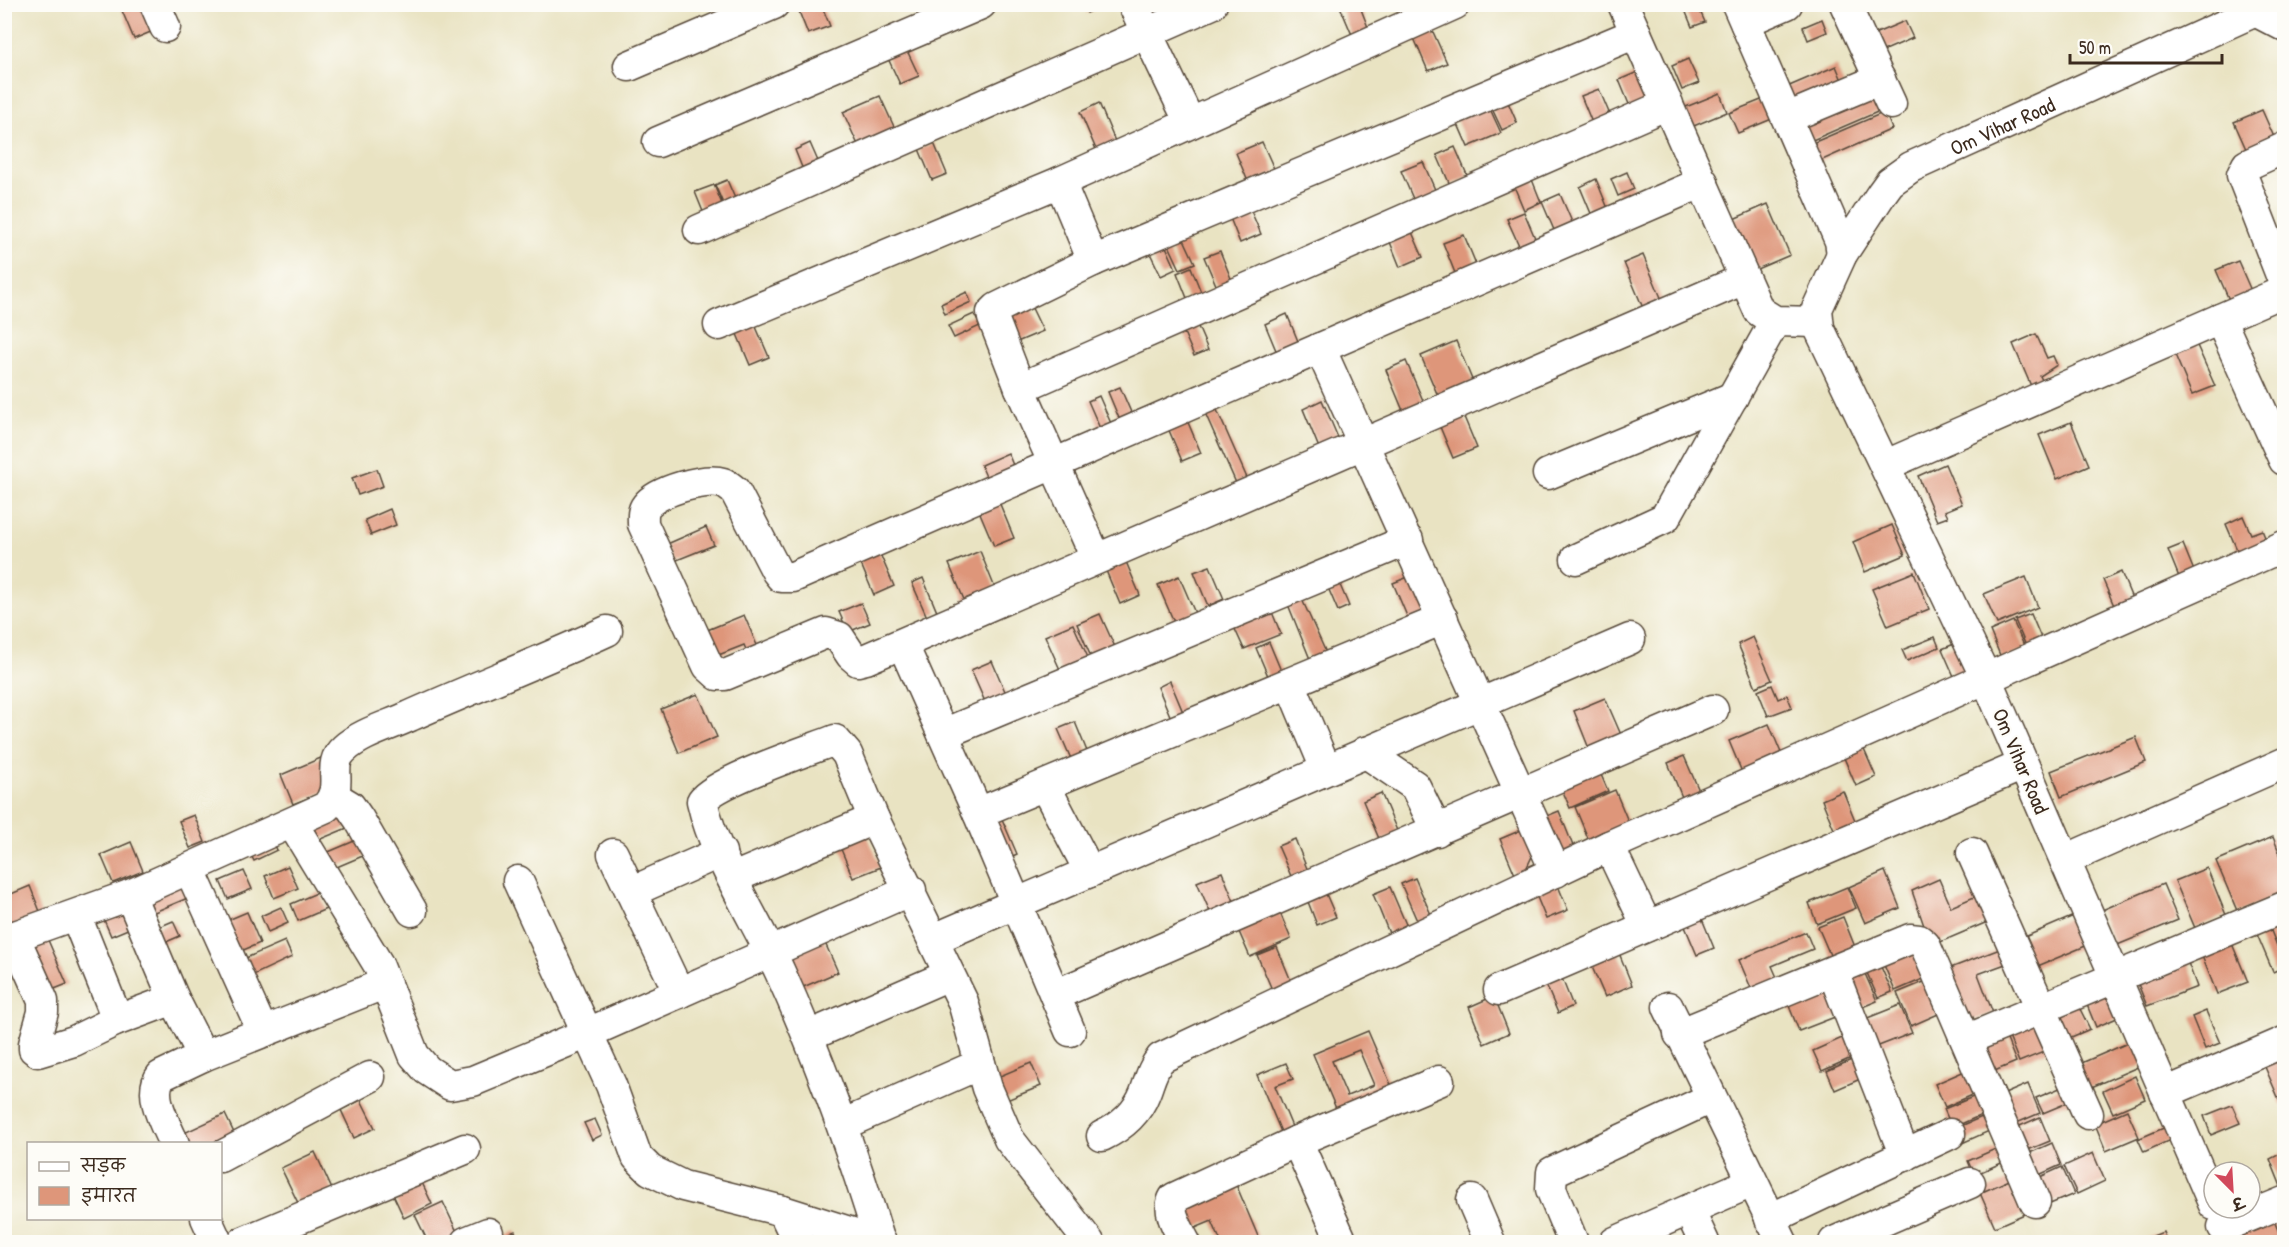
<svg xmlns="http://www.w3.org/2000/svg" width="2289" height="1247" viewBox="0 0 2289 1247" font-family="'Patrick Hand','Playpen Sans Deva',sans-serif">
  <style>
    .building { fill: #de967a; fill-rule: evenodd }
    .lines { fill: none; stroke-linecap: round; stroke-linejoin: round }
    .minor-casing { stroke: #554637; stroke-width: 33 }
    .minor { stroke: #fff; stroke-width: 30 }
    .labels { text-anchor: middle; dominant-baseline: central; stroke-width: 4.5; stroke-linejoin: round; paint-order: stroke }
    .street-label { font-size: 21px; fill: #3b2a1e; stroke: #fdfcf7 }
  </style>
  <rect width="100%" height="100%" fill="#fdfcf7"/>
  <filter id="ink" filterUnits="userSpaceOnUse"><feTurbulence type="fractalNoise" baseFrequency=".0167" numOctaves="2"/><feDisplacementMap in="SourceGraphic" scale="12" xChannelSelector="R" yChannelSelector="G"/><feConvolveMatrix kernelMatrix="1 2 1 2 8 2 1 2 1" color-interpolation-filters="sRGB"/></filter>
  <filter id="wash" filterUnits="userSpaceOnUse"><feTurbulence type="fractalNoise" baseFrequency=".008" numOctaves="4" result="noise"/><feDisplacementMap in="SourceGraphic" scale="24" xChannelSelector="R" yChannelSelector="G"/><feGaussianBlur stdDeviation="1.35" result="paint"/><feColorMatrix in="noise" values="0 0 0 0 0 0 0 0 0 0 0 0 0 0 0 0 0 1.4 0 .05"/><feComposite in="paint" operator="in"/></filter>
  <g filter="url(#wash)">
    <rect width="100%" height="100%" fill="#e9e3c2"/>
    <g id="blocks">
      <g class="building">
        <polygon points="141,4 153,31 134,39 120,6"/>
        <polygon points="796,4 821,4 830,26 808,34"/>
        <polygon points="1083,4 1106,4 1087,13"/>
        <polygon points="1339,4 1359,4 1371,35 1355,42"/>
        <polygon points="1683,5 1711,5 1699,9 1705,22 1692,27"/>
        <polygon points="1822,19 1827,32 1808,40 1803,27"/>
        <polygon points="1905,21 1913,38 1874,55 1867,37"/>
        <polygon points="1429,23 1447,63 1428,71 1411,31"/>
        <polygon points="904,44 919,76 900,84 885,52"/>
        <polygon points="1688,59 1699,83 1682,90 1672,66"/>
        <polygon points="1836,66 1844,85 1788,109 1780,90"/>
        <polygon points="1640,71 1652,100 1631,109 1619,80"/>
        <polygon points="1599,89 1613,122 1595,130 1581,96"/>
        <polygon points="1874,92 1882,110 1801,145 1794,127"/>
        <polygon points="1504,93 1517,123 1502,130 1488,100"/>
        <polygon points="1720,93 1727,112 1689,128 1681,109"/>
        <polygon points="880,96 896,131 859,147 843,112"/>
        <polygon points="1771,96 1779,116 1738,133 1729,113"/>
        <polygon points="1486,100 1501,133 1468,147 1454,115"/>
        <polygon points="1099,103 1117,146 1098,154 1080,112"/>
        <polygon points="2262,110 2278,146 2250,158 2234,122"/>
        <polygon points="1885,112 1892,129 1809,166 1801,148"/>
        <polygon points="1262,142 1276,173 1249,184 1236,153"/>
        <polygon points="810,143 821,168 805,175 795,150"/>
        <polygon points="934,143 947,174 932,180 919,149"/>
        <polygon points="1455,147 1468,177 1450,185 1437,155"/>
        <polygon points="1423,162 1439,199 1417,208 1401,171"/>
        <polygon points="1529,172 1541,202 1524,210 1511,179"/>
        <polygon points="1627,172 1634,189 1618,196 1611,179"/>
        <polygon points="1596,179 1611,216 1595,223 1580,187"/>
        <polygon points="727,180 737,203 725,208 715,185"/>
        <polygon points="714,185 725,211 706,219 695,192"/>
        <polygon points="1560,194 1575,229 1557,237 1542,202"/>
        <polygon points="1248,204 1261,234 1240,243 1228,213"/>
        <polygon points="1768,204 1790,255 1750,272 1729,221"/>
        <polygon points="1524,212 1538,245 1522,252 1507,219"/>
        <polygon points="1408,223 1423,257 1400,267 1386,232"/>
        <polygon points="1182,235 1195,263 1180,269 1167,241"/>
        <polygon points="1464,235 1478,269 1457,278 1443,243"/>
        <polygon points="1164,242 1176,269 1161,276 1148,249"/>
        <polygon points="1220,251 1234,286 1219,292 1204,257"/>
        <polygon points="1643,255 1662,300 1643,308 1624,263"/>
        <polygon points="2238,261 2252,293 2230,302 2216,270"/>
        <polygon points="1191,267 1203,297 1189,303 1177,273"/>
        <polygon points="967,292 971,302 945,314 941,304"/>
        <polygon points="1029,302 1043,331 1010,345 997,316"/>
        <polygon points="974,314 980,326 954,338 948,326"/>
        <polygon points="1287,314 1302,351 1280,360 1265,324"/>
        <polygon points="1193,315 1208,350 1194,356 1179,321"/>
        <polygon points="753,320 769,357 750,365 734,327"/>
        <polygon points="2036,334 2047,358 2053,356 2057,365 2040,376 2046,388 2034,393 2013,344"/>
        <polygon points="1456,341 1473,382 1438,396 1421,356"/>
        <polygon points="2195,341 2215,386 2192,395 2173,350"/>
        <polygon points="1406,361 1425,405 1404,413 1386,370"/>
        <polygon points="1120,387 1133,417 1121,423 1108,392"/>
        <polygon points="1099,396 1113,428 1102,433 1088,401"/>
        <polygon points="1322,400 1339,440 1319,448 1303,409"/>
        <polygon points="1213,401 1247,478 1236,483 1202,406"/>
        <polygon points="1459,405 1477,448 1453,458 1435,415"/>
        <polygon points="1184,413 1201,453 1182,461 1165,421"/>
        <polygon points="2071,422 2089,465 2057,479 2039,435"/>
        <polygon points="1008,453 1017,475 990,486 981,465"/>
        <polygon points="1945,464 1962,504 1945,511 1948,517 1937,521 1918,476"/>
        <polygon points="377,469 383,486 358,495 352,478"/>
        <polygon points="997,497 1014,538 994,546 977,506"/>
        <polygon points="390,509 396,525 371,535 365,520"/>
        <polygon points="2243,516 2251,534 2262,530 2269,547 2241,559 2226,524"/>
        <polygon points="1892,525 1905,555 1865,572 1853,542"/>
        <polygon points="706,527 714,545 672,562 665,545"/>
        <polygon points="2183,544 2196,576 2181,582 2168,550"/>
        <polygon points="877,547 894,586 874,595 857,555"/>
        <polygon points="980,551 995,588 965,602 949,564"/>
        <polygon points="1124,557 1140,595 1120,604 1104,566"/>
        <polygon points="1210,566 1224,599 1208,606 1194,572"/>
        <polygon points="1334,571 1349,606 1338,611 1323,576"/>
        <polygon points="1914,572 1929,609 1888,626 1872,589"/>
        <polygon points="2121,572 2136,608 2118,615 2103,580"/>
        <polygon points="1416,574 1432,611 1409,621 1393,583"/>
        <polygon points="1179,576 1195,613 1174,622 1158,585"/>
        <polygon points="2026,577 2038,607 1997,624 1984,594"/>
        <polygon points="923,578 937,612 927,617 912,583"/>
        <polygon points="1296,586 1328,657 1312,664 1283,592"/>
        <polygon points="1267,600 1281,634 1244,649 1229,616"/>
        <polygon points="861,603 870,623 848,632 839,612"/>
        <polygon points="1100,614 1115,647 1091,657 1077,624"/>
        <polygon points="2031,614 2044,645 2029,653 2015,620"/>
        <polygon points="744,615 759,650 748,654 744,645 716,656 705,631"/>
        <polygon points="2013,621 2026,650 2002,660 1990,631"/>
        <polygon points="1073,624 1090,662 1062,674 1045,636"/>
        <polygon points="1753,637 1772,680 1756,687 1738,644"/>
        <polygon points="1935,637 1939,647 1907,661 1902,650"/>
        <polygon points="1269,642 1284,678 1271,683 1256,648"/>
        <polygon points="1959,642 1974,676 1957,683 1942,649"/>
        <polygon points="992,661 1007,696 986,704 971,670"/>
        <polygon points="1170,681 1185,717 1173,723 1158,687"/>
        <polygon points="1772,685 1778,699 1787,695 1792,707 1768,716 1758,691"/>
        <polygon points="698,694 717,737 679,753 661,709"/>
        <polygon points="1605,698 1622,737 1590,751 1574,711"/>
        <polygon points="1075,722 1091,761 1075,768 1058,729"/>
        <polygon points="1769,724 1784,760 1744,777 1729,741"/>
        <polygon points="2136,737 2146,762 2061,797 2051,771"/>
        <polygon points="1859,738 1876,777 1856,786 1839,746"/>
        <polygon points="1684,756 1701,795 1684,802 1668,763"/>
        <polygon points="323,757 336,787 293,804 281,775"/>
        <polygon points="1596,763 1608,791 1570,808 1558,780"/>
        <polygon points="1615,790 1630,826 1590,843 1575,807"/>
        <polygon points="1843,791 1859,830 1838,839 1822,800"/>
        <polygon points="1381,793 1398,833 1380,841 1363,801"/>
        <polygon points="345,808 352,826 311,843 304,825"/>
        <polygon points="1559,811 1575,851 1552,860 1535,821"/>
        <polygon points="194,815 205,842 190,848 179,821"/>
        <polygon points="1002,819 1017,854 1004,860 988,825"/>
        <polygon points="1526,828 1535,850 1519,884 1500,839"/>
        <polygon points="865,830 881,867 853,878 838,842"/>
        <polygon points="2273,837 2284,864 2284,893 2238,913 2216,861"/>
        <polygon points="272,838 277,850 254,861 248,849"/>
        <polygon points="359,839 365,855 325,872 319,856"/>
        <polygon points="1295,839 1310,876 1294,883 1278,846"/>
        <polygon points="131,842 143,871 113,883 101,855"/>
        <polygon points="288,866 298,888 274,898 265,876"/>
        <polygon points="2207,868 2226,915 2195,928 2175,881"/>
        <polygon points="244,871 252,889 228,899 220,881"/>
        <polygon points="1885,871 1900,908 1865,923 1849,887"/>
        <polygon points="1222,872 1238,911 1214,921 1197,882"/>
        <polygon points="1554,876 1568,910 1546,919 1532,885"/>
        <polygon points="181,877 190,897 145,916 136,896"/>
        <polygon points="1415,878 1436,926 1422,932 1401,884"/>
        <polygon points="1939,879 1951,907 1981,894 1992,920 1931,946 1912,891"/>
        <polygon points="2163,884 2178,920 2115,946 2100,911"/>
        <polygon points="30,886 41,914 4,930 4,897"/>
        <polygon points="1323,887 1336,917 1317,925 1305,894"/>
        <polygon points="1390,887 1411,936 1393,943 1373,894"/>
        <polygon points="1847,887 1856,908 1817,924 1809,903"/>
        <polygon points="319,892 326,909 298,921 291,904"/>
        <polygon points="125,903 135,926 111,936 101,913"/>
        <polygon points="281,907 288,923 268,932 261,916"/>
        <polygon points="1278,908 1291,939 1250,957 1236,925"/>
        <polygon points="1698,909 1714,948 1697,955 1681,917"/>
        <polygon points="247,912 260,943 234,954 221,923"/>
        <polygon points="2083,912 2095,942 2033,968 2020,939"/>
        <polygon points="1843,917 1857,952 1833,962 1818,927"/>
        <polygon points="173,921 180,936 159,945 152,930"/>
        <polygon points="2269,926 2284,963 2284,967 2273,972 2256,932"/>
        <polygon points="1806,932 1813,949 1772,966 1780,984 1754,995 1739,960"/>
        <polygon points="2228,934 2248,982 2217,994 2198,946"/>
        <polygon points="822,936 838,972 794,991 779,954"/>
        <polygon points="48,940 67,984 42,994 23,950"/>
        <polygon points="285,941 292,957 247,978 239,961"/>
        <polygon points="1916,943 1930,976 1895,991 1881,958"/>
        <polygon points="1277,947 1296,993 1277,1001 1257,955"/>
        <polygon points="2005,947 2011,962 1978,974 1993,1013 1964,1024 1943,971"/>
        <polygon points="1617,948 1632,985 1605,997 1589,960"/>
        <polygon points="1878,960 1892,992 1878,998 1864,966"/>
        <polygon points="2187,960 2197,987 2147,1006 2136,979"/>
        <polygon points="1862,967 1877,1001 1855,1010 1840,976"/>
        <polygon points="1559,971 1573,1006 1558,1013 1543,978"/>
        <polygon points="1931,979 1945,1011 1911,1026 1897,993"/>
        <polygon points="1826,980 1840,1015 1799,1031 1785,996"/>
        <polygon points="2112,988 2124,1015 2096,1027 2085,1000"/>
        <polygon points="1494,996 1509,1033 1484,1044 1469,1007"/>
        <polygon points="2077,1003 2090,1029 2062,1041 2051,1015"/>
        <polygon points="1900,1005 1912,1033 1871,1049 1860,1021"/>
        <polygon points="2206,1011 2220,1043 2205,1049 2192,1017"/>
        <polygon points="2039,1019 2051,1049 2019,1062 2007,1032"/>
        <path d="M1368,1031l27,63 -55,24 -27,-64zM1359,1050l15,35 -27,11 -15,-35z"/>
        <polygon points="2004,1032 2016,1062 1985,1075 1972,1046"/>
        <polygon points="1851,1034 1860,1054 1822,1071 1813,1051"/>
        <polygon points="2137,1039 2147,1063 2087,1089 2077,1065"/>
        <polygon points="2281,1052 2284,1059 2284,1103 2281,1104 2262,1060"/>
        <polygon points="1858,1057 1867,1076 1835,1090 1827,1071"/>
        <polygon points="1031,1063 1041,1086 1002,1102 993,1079"/>
        <polygon points="1286,1063 1293,1079 1275,1086 1295,1134 1284,1139 1257,1075"/>
        <polygon points="1967,1070 1977,1093 1945,1107 1935,1084"/>
        <polygon points="2135,1076 2145,1099 2113,1113 2103,1091"/>
        <polygon points="2028,1084 2040,1113 2012,1125 2000,1096"/>
        <polygon points="2067,1085 2074,1100 2043,1113 2036,1098"/>
        <polygon points="1978,1095 1986,1113 1952,1128 1944,1109"/>
        <polygon points="361,1100 375,1128 354,1138 341,1110"/>
        <polygon points="2232,1105 2240,1123 2211,1135 2204,1116"/>
        <polygon points="2127,1110 2139,1137 2106,1151 2095,1124"/>
        <polygon points="225,1114 234,1133 211,1144 189,1144 184,1133"/>
        <polygon points="1989,1114 1996,1128 1960,1144 1954,1129"/>
        <polygon points="2040,1117 2050,1141 2023,1152 2013,1129"/>
        <polygon points="595,1119 602,1135 592,1140 584,1123"/>
        <polygon points="2173,1124 2179,1136 2144,1152 2138,1139"/>
        <polygon points="2052,1143 2061,1165 2032,1178 2023,1156"/>
        <polygon points="2000,1147 2006,1161 1974,1175 1968,1161"/>
        <polygon points="315,1152 335,1196 302,1211 281,1168"/>
        <polygon points="2284,1152 2284,1194 2270,1159"/>
        <polygon points="2093,1153 2105,1181 2077,1194 2064,1166"/>
        <polygon points="2062,1167 2074,1194 2043,1207 2031,1181"/>
        <polygon points="418,1174 432,1204 404,1218 390,1188"/>
        <polygon points="2014,1178 2029,1212 1995,1227 1980,1193"/>
        <polygon points="1235,1182 1260,1241 1221,1242 1212,1221 1188,1231 1177,1207"/>
        <polygon points="443,1202 459,1236 446,1242 428,1242 415,1215"/>
        <polygon points="2272,1216 2283,1242 2235,1242 2231,1234"/>
        <polygon points="515,1231 519,1242 487,1242"/>
        <polygon points="2163,1232 2167,1242 2138,1242"/>
      </g>
    </g>
  </g>
  <g filter="url(#ink)">
    <use href="#blocks" fill-opacity="0" stroke="#554637" stroke-width="1.5"/>
    <g class="lines">
      <g class="minor-casing">
        <g id="minor">
          <polyline points="155,4 165,27"/>
          <polyline points="1133,4 1190,123"/>
          <polyline points="1623,4 1759,311 1775,321 1817,322"/>
          <polyline points="1737,4 1840,241 1842,254"/>
          <polyline points="1845,4 1891,104"/>
          <polyline points="2255,11 2284,26"/>
          <polyline points="1746,24 1752,19 1787,4"/>
          <polyline points="629,66 774,4"/>
          <polyline points="1787,118 1880,79"/>
          <polyline points="658,142 981,4"/>
          <polyline points="2284,148 2247,165 2242,175 2284,283"/>
          <polyline points="1060,182 1093,261"/>
          <path d="M1703,182l-910,395h-12l-4,-5 -42,-81c-4,-3 -8,-7 -12,-8 -18,-6 -66,8 -77,23 -4,5 -3,12 -3,18l65,142 10,9h7l101,-42 13,4 12,18 7,6 8,-2 878,-380"/>
          <polyline points="699,230 1212,4"/>
          <polyline points="2220,319 2284,460"/>
          <polyline points="719,325 1060,182 1455,4"/>
          <polyline points="1320,348 1556,872"/>
          <polyline points="1020,388 1668,104"/>
          <polyline points="1886,465 2284,291"/>
          <polyline points="1548,474 1733,397"/>
          <polyline points="1096,558 1020,388 993,318 992,313 997,308 1093,261 1636,33"/>
          <polyline points="1576,559 1665,518 1775,321"/>
          <polyline points="903,645 978,813 1070,1031"/>
          <polyline points="1290,683 1326,769"/>
          <polyline points="943,734 1408,540"/>
          <polyline points="1365,752 1415,786 1437,831"/>
          <polyline points="1045,786 1090,872"/>
          <polyline points="335,797 350,806 359,819 412,911"/>
          <polyline points="978,813 1443,619"/>
          <polyline points="292,823 378,964 414,1055 427,1070 450,1085 473,1081 588,1033 911,890"/>
          <polyline points="1609,846 1647,926"/>
          <polyline points="1972,853 2088,1114"/>
          <polyline points="613,854 679,993"/>
          <polyline points="2065,860 2284,763"/>
          <polyline points="190,870 263,1032"/>
          <polyline points="733,878 874,819"/>
          <polyline points="518,881 611,1085 637,1157 650,1170 683,1186 783,1211 881,1242"/>
          <polyline points="631,892 721,852"/>
          <path d="M130,895l44,104 29,57 -42,20c-14,18 5,49 13,68"/>
          <polyline points="76,916 112,1006 115,1021"/>
          <polyline points="14,936 43,1001 43,1012 34,1044 34,1049 38,1052 74,1041 115,1021 174,999"/>
          <polyline points="934,939 1630,639"/>
          <path d="M4,940l126,-45 196,-88c20,-22 -1,-41 18,-58 17,-16 45,-23 66,-33 65,-29 132,-55 197,-85"/>
          <polyline points="1833,972 1905,1156"/>
          <polyline points="1499,990 2023,765"/>
          <polyline points="1055,995 1713,710"/>
          <polyline points="1668,1007 1782,1242"/>
          <polyline points="1679,1034 1910,939 1919,940 1925,945 2035,1202"/>
          <polyline points="809,1036 949,975"/>
          <polyline points="1966,1040 2284,907"/>
          <polyline points="203,1056 386,983"/>
          <polyline points="2165,1093 2284,1042"/>
          <polyline points="842,1125 980,1064"/>
          <path d="M1102,1136c19,-9 35,-22 43,-43 5,-13 7,-24 16,-35l448,-212 675,-300"/>
          <polyline points="1297,1141 1342,1242"/>
          <polyline points="220,1157 370,1077"/>
          <polyline points="1472,1200 1490,1242"/>
          <path id="s1" d="M2214,1205l-228,-527 -167,-350 -2,-19 25,-55 40,-61 8,-11 21,-15 360,-163"/>
          <polyline points="1689,1210 1704,1242"/>
          <polyline points="783,1211 798,1242"/>
          <polyline points="206,1218 217,1242"/>
          <polyline points="1770,1219 1950,1134"/>
          <polyline points="2223,1227 2284,1202"/>
          <polyline points="243,1242 465,1149"/>
          <polyline points="466,1242 488,1233"/>
          <path d="M880,1242c-28,-92 -60,-182 -100,-270 -24,-52 -66,-116 -78,-171 14,-20 105,-50 133,-61l12,14 27,65 89,183 24,86 22,51 80,103"/>
          <path d="M1185,1242c-6,-12 -19,-31 -11,-44l123,-57 142,-60"/>
          <polyline points="1573,1242 1551,1189 1552,1172 1711,1098"/>
          <polyline points="1615,1242 1752,1182"/>
          <polyline points="1834,1242 1970,1183"/>
        </g>
      </g>
      <use href="#minor" class="minor"/>
    </g>
  </g>
  <g class="labels">
    <g class="street-label">
      <text stroke="none"><textPath href="#s1" startOffset="1254">Om Vihar Road</textPath></text>
      <text transform="translate(2021 761) rotate(67)">Om Vihar Road</text>
    </g>
  </g>
  <rect width="2289" height="1247" fill="none" stroke="#fdfcf7" stroke-width="24"/>
  <rect x="27" y="1142" width="195" height="78" fill="#fdfcf7" stroke="#afa8a0" stroke-width="1.5"/>
  <rect x="39" y="1162" width="30" height="9" fill="#ffffff" stroke="#afa8a0" stroke-width="1.5"/>
  <text x="81" y="1172" font-size="18" fill="#3b2a1e">सड़क</text>
  <rect x="39" y="1187" width="30" height="18" fill="#de967a" stroke="#afa8a0" stroke-width="1.5"/>
  <text x="81" y="1202" font-size="18" fill="#3b2a1e">इमारत</text>
  <g transform="translate(2232 1190) rotate(156)"><circle r="28" fill="#fdfcf7" stroke="#afa8a0" stroke-width="1.5"/>
  <path d="M0-4.5L10 22L0 15L-10 22Z" fill="#d1495b"/>
  <text y="-9" font-size="16" font-weight="bold" text-anchor="middle" fill="#3b2a1e">उ</text>
  </g>
  <path d="M2070 54v9h152v-9" fill="none" stroke="#3b2a1e" stroke-width="3"/>
  <text x="2079" y="54" font-size="18" fill="#3b2a1e" stroke="#fdfcf7" stroke-width="4.5" paint-order="stroke">50 m</text>
</svg>
